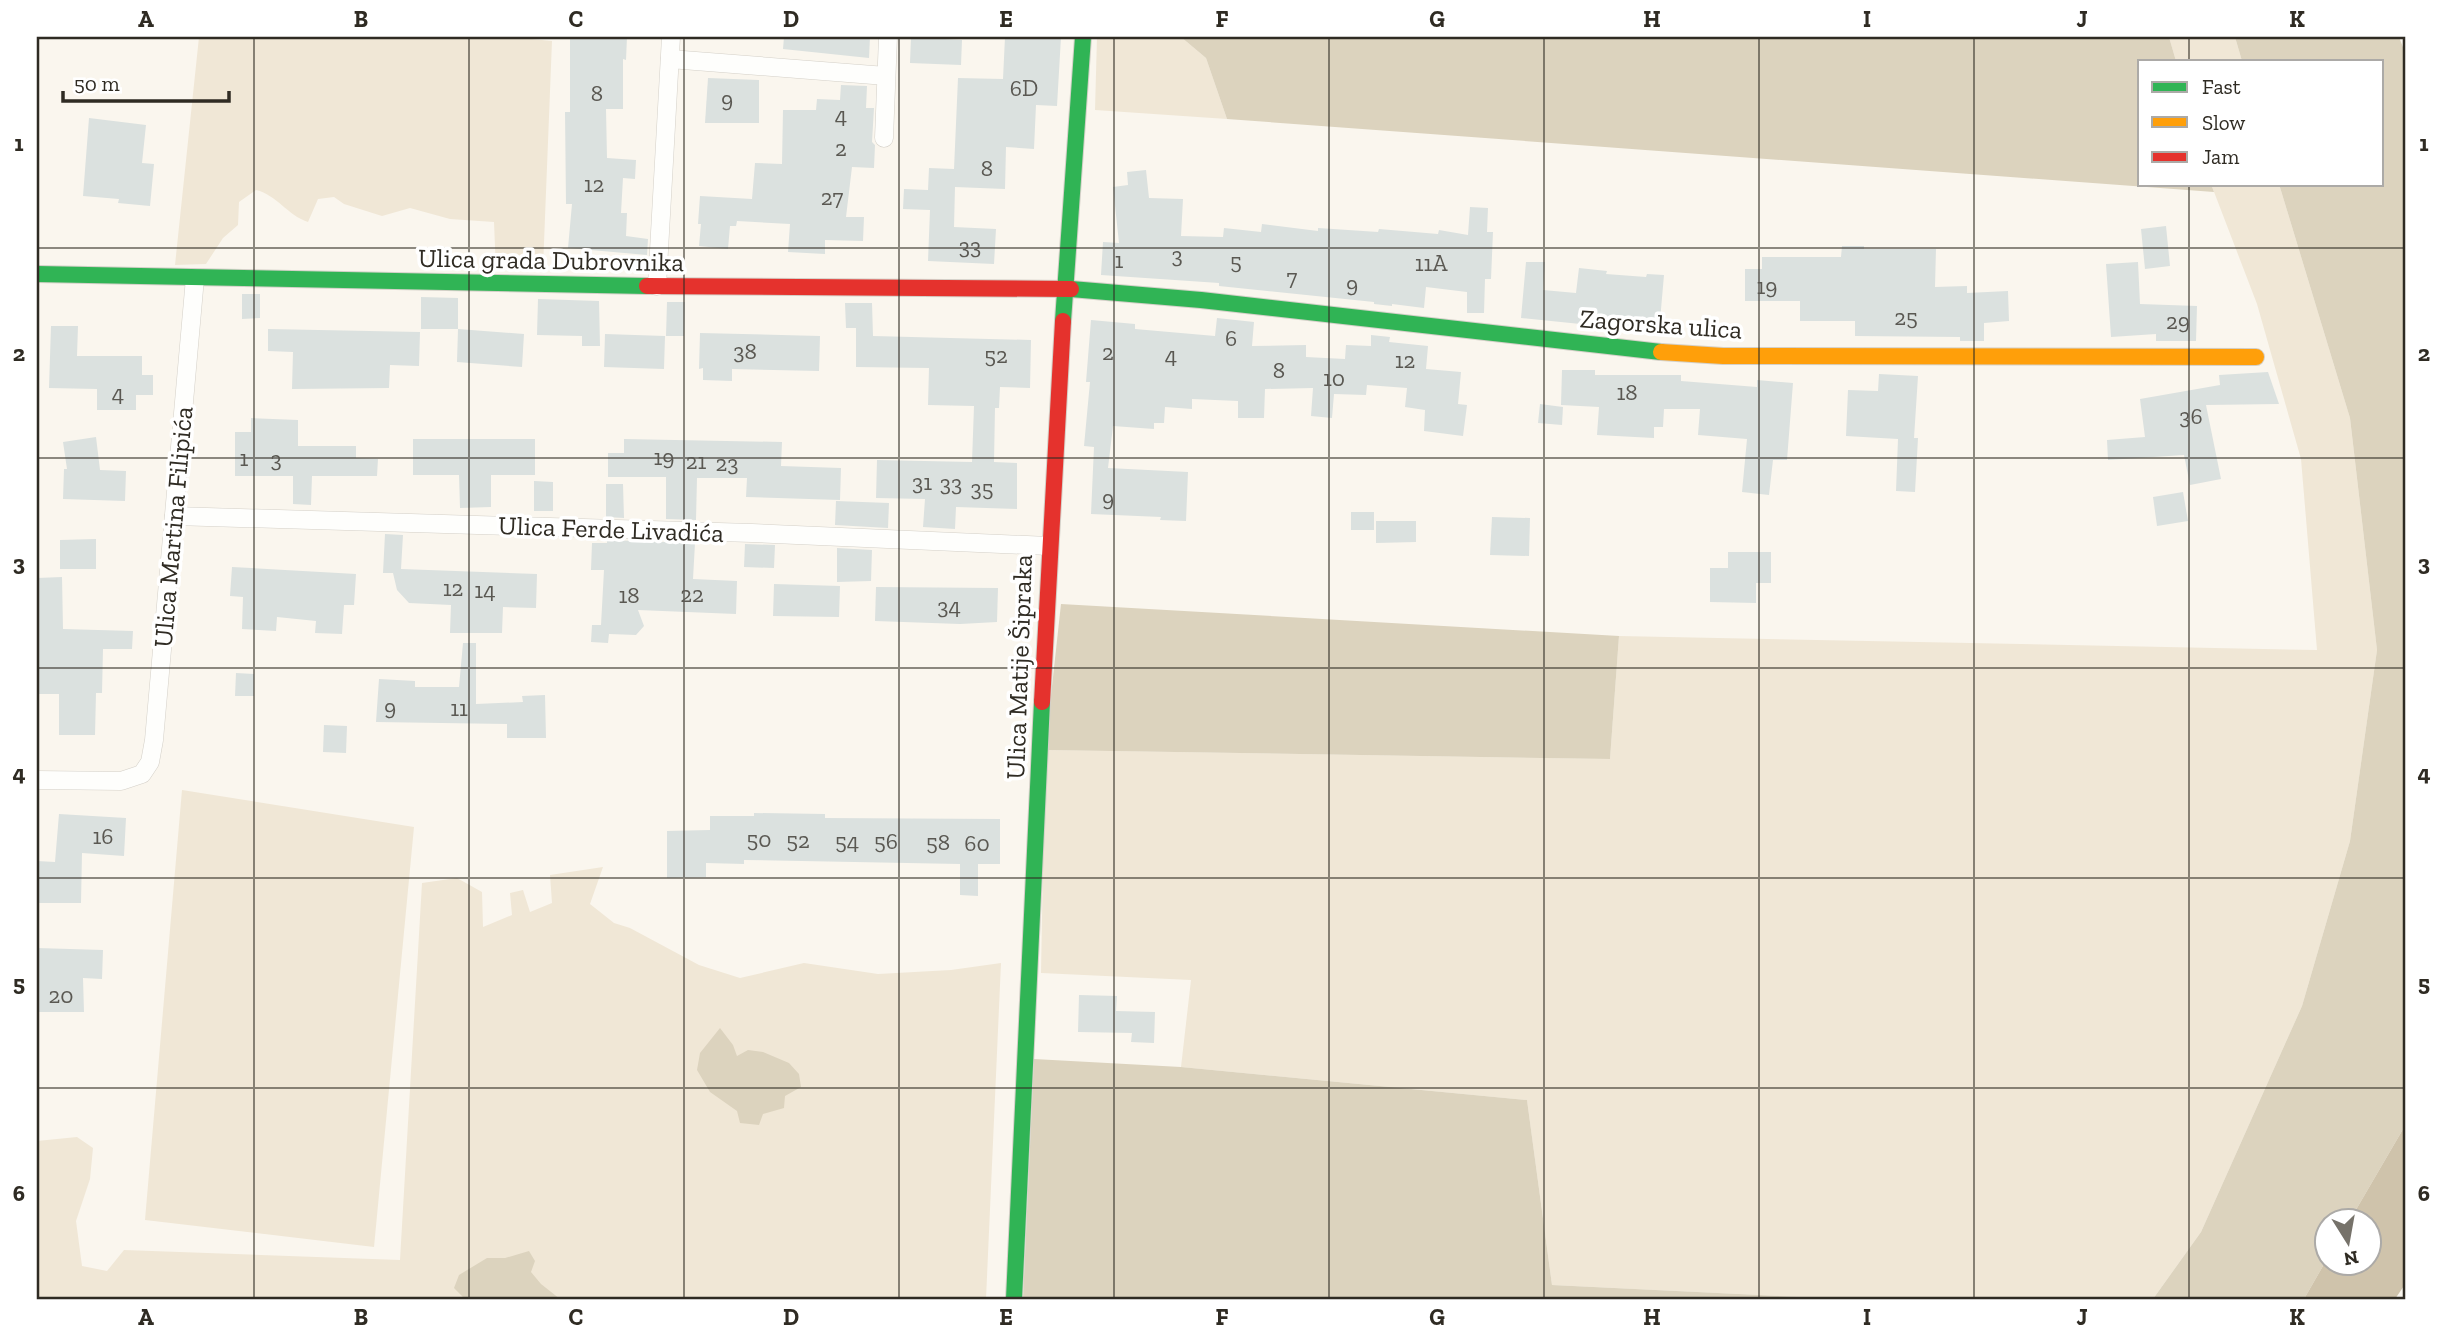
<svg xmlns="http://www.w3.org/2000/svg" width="2443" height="1336" viewBox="0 0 2443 1336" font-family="'Zilla Slab',serif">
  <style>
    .green { fill: #f0e7d6 }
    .forest { fill: #dcd3be }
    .water { fill: #cfc3ab }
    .building { fill: #dbe1df }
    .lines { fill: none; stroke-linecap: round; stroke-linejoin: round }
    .street-casing { stroke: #d4d0c8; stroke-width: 19 }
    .fast-casing { stroke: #d4d0c8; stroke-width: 18 }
    .slow-casing { stroke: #d4d0c8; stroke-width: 18 }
    .jam-casing { stroke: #d4d0c8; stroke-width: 18 }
    .street { stroke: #fefefc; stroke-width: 18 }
    .fast { stroke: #30b455; stroke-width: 16 }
    .slow { stroke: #ff9f0a; stroke-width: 16 }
    .jam { stroke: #e5322d; stroke-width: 16 }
    .grid { fill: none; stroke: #2f2b23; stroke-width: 2; stroke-opacity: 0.55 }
    .labels { text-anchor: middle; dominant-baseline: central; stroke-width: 7; stroke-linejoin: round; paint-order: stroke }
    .number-label { font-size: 23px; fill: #5a5852 }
    .street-label { font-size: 26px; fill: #2f2b23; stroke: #fff }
    .neatline { fill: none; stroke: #2f2b23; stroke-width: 2.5 }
    .grid-label { font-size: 23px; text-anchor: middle; font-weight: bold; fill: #2f2b23 }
  </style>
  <rect width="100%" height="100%" fill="#faf6ee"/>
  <g class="green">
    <path d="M199,37h312l41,4 -9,227 -47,3 -2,-49 -44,-3 -40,-11 -28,8 -38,-12 -10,-7 -16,2 -10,23c-21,-7 -31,-27 -52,-32l-17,12 -1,23 -15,13 -17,26 -31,1z"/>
    <polygon points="1097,37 1181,37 1206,58 1227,119 1095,110"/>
    <polygon points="2169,37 2235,37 2242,61 2176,61"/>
    <polygon points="2211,184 2279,184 2350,418 2377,650 2350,841 2302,1006 2201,1232 2153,1299 1840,1299 1552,1285 1527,1100 1181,1067 1191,980 1041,973 1045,750 1610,759 1619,636 2317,650 2301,459 2257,304"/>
    <polygon points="182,790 414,827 374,1247 145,1220"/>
    <polygon points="603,867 590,904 614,923 630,928 699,965 740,978 804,963 878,974 951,970 1001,963 986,1299 93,1299 89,1297 88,1299 37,1299 37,1141 77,1137 93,1148 90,1179 76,1221 82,1266 107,1271 124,1250 400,1260 422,883 457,878 482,892 483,927 512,915 510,893 523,890 530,912 552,903 550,875"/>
  </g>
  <g class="forest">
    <polygon points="1181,37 2169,37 2176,61 2140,61 2140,184 2211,184 2214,192 1227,119 1206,58"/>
    <polygon points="2235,37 2399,37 2406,55 2406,1124 2350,1220 2328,1220 2327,1259 2304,1299 2153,1299 2201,1232 2302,1006 2350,841 2377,650 2350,418 2279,184 2382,184 2382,61 2242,61"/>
    <polygon points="1061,604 1619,636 1610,759 1045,750"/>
    <polygon points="720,1028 733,1045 737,1056 748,1050 763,1052 789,1063 799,1074 801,1087 785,1096 784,1108 763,1114 759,1125 740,1123 737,1111 710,1092 697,1070 700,1053"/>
    <polygon points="1034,1059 1181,1067 1527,1100 1552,1285 1840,1299 1023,1299"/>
    <polygon points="529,1251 535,1261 531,1272 541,1284 560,1299 465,1299 454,1288 459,1275 487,1258 505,1258"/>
  </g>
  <polygon class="water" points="2406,1124 2406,1283 2395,1299 2304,1299 2327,1259 2328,1262 2370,1262 2370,1220 2350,1220"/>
  <g class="building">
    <polygon points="570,37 627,37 626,60 623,59 623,109 606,109 607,158 636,160 635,179 623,178 621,213 627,213 626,236 648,239 647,255 568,248 572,204 566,204 565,112 570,112"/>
    <polygon points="784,37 870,37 869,58 783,49"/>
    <polygon points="911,37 962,40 961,65 910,63"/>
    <polygon points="1005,37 1061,37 1057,106 1036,105 1034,149 1006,147 1005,189 955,187 954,227 996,229 994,264 928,261 930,210 903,209 904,189 928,190 929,168 954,169 958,78 1003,79"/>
    <polygon points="708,78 759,80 759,123 705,123"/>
    <polygon points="841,85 867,86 866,108 874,108 872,142 875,145 874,168 852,167 846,217 864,217 863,241 825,240 825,254 788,252 790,224 737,221 736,226 730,226 728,249 699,246 701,224 698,224 700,196 752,199 755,163 782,164 783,110 816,110 817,99 840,100"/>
    <polygon points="89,118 146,125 142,163 154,164 150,206 118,203 119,199 83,196"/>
    <polygon points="1146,170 1149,198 1183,199 1181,236 1223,237 1224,228 1261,232 1262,224 1318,231 1318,228 1378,232 1379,229 1438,234 1439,230 1468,235 1470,207 1488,208 1487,232 1493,232 1491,279 1485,279 1484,313 1467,313 1467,292 1426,287 1424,308 1392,304 1392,306 1374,304 1374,302 1219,286 1219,283 1101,275 1103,242 1119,243 1113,187 1128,185 1127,172"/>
    <polygon points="2166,226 2170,266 2145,269 2141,229"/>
    <polygon points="1842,246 1864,246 1864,249 1936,249 1935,287 1967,286 1967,293 2008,291 2009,321 1984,323 1984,341 1960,341 1960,337 1855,336 1855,321 1800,321 1800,301 1745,301 1745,269 1762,269 1762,257 1841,257"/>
    <polygon points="1526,262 1545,262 1543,290 1576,293 1579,268 1607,271 1606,274 1646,277 1647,274 1664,275 1659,332 1521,318"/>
    <polygon points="2138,262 2140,304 2197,306 2196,341 2156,341 2156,334 2111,337 2106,264"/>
    <polygon points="242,294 260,294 260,318 242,319"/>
    <polygon points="421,297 458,298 458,329 421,329"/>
    <polygon points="538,299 599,301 600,346 582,346 582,336 537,335"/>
    <polygon points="667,302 685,302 684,336 666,336"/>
    <polygon points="845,303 872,303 873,336 1031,340 1030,388 1000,387 999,408 995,408 994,462 1017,463 1017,509 956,507 955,529 923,527 925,499 876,498 877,460 972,462 974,406 928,405 929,368 856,367 856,328 846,328"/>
    <polygon points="1217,318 1254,322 1252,346 1306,345 1306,357 1345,359 1346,345 1371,346 1371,335 1390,337 1389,342 1428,346 1426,369 1461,372 1458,404 1467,405 1463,436 1424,431 1425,410 1405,407 1407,388 1367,385 1366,395 1334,394 1332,418 1311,416 1313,388 1265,389 1264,418 1238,418 1238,401 1192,399 1192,409 1165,407 1164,423 1154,423 1154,429 1113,426 1108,468 1188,472 1186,521 1160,520 1161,517 1091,514 1094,447 1084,446 1090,382 1086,382 1091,320 1135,324 1135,329 1215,336"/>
    <polygon points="51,326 78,326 77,356 142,356 142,375 153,375 153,395 136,395 136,410 97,410 97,389 49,388"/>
    <polygon points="268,329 420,332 419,366 390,365 389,388 292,389 293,352 268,351"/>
    <polygon points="458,329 524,334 522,367 457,362"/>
    <polygon points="700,333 820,336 819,371 732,369 732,381 703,380 703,368 699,369"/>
    <polygon points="605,334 665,336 664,369 604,367"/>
    <polygon points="1562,370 1595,370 1595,375 1681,375 1681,381 1757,387 1757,380 1793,383 1787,460 1773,460 1769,495 1742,492 1747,439 1698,435 1700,409 1664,409 1663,427 1654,427 1654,438 1597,435 1599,407 1561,405"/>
    <polygon points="2268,372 2279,404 2206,405 2221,479 2190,485 2184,455 2108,460 2107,440 2145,437 2140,399 2220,385 2219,375"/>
    <polygon points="1879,374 1918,376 1914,438 1918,438 1915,492 1896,491 1898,439 1846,436 1848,390 1878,391"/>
    <polygon points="1540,404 1563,407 1562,425 1538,423"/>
    <polygon points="251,418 298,420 298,446 356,446 356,458 378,459 377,476 312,476 311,505 293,504 293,476 235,476 235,432 251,432"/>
    <polygon points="96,437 100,470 126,471 125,501 63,499 64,469 67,469 63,442"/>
    <polygon points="413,439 535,439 535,475 491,475 491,507 460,508 459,475 413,475"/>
    <polygon points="624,439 782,442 781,466 841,468 840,500 746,497 747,478 697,478 696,520 666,519 666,477 608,477 608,453 624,453"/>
    <polygon points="534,481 553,482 553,511 534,511"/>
    <polygon points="606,484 623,484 624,518 606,517"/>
    <polygon points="2183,492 2188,521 2157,526 2153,497"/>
    <polygon points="836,501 889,503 888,528 835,525"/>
    <rect x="1351" y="512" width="23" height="18"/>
    <polygon points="1492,517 1530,518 1529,556 1490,555"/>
    <polygon points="1376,521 1416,521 1416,542 1376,543"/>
    <polygon points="385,534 403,535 401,569 537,574 536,608 503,607 502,633 450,633 451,605 409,603 397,590 393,573 383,573"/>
    <polygon points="96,539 96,569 60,569 60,540"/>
    <polygon points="607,540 695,543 693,579 737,581 736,614 638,610 644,626 636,635 609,634 608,643 591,642 592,625 601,625 604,570 591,570 592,543 607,543"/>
    <polygon points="745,544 775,545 774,568 744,567"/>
    <polygon points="837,548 872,550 871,581 837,582"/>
    <polygon points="1728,552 1771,552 1771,583 1756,583 1756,603 1710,602 1710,568 1728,568"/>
    <polygon points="232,567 356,574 354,605 344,605 342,634 315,633 316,621 277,617 276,631 242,629 243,597 230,596"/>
    <polygon points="62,577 63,629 133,631 132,649 103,649 102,693 96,693 95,735 59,735 59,694 37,694 37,578"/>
    <polygon points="774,584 840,586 839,617 773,616"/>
    <polygon points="876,587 998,588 997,622 960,624 875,621"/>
    <polygon points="463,643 476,643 476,704 523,702 522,696 545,695 546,738 507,738 507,724 376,722 379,679 415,681 415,687 459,687"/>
    <polygon points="236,673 254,674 254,696 235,696"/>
    <polygon points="324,725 347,726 346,753 323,752"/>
    <polygon points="754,813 825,814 825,818 1000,819 1000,864 978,864 978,896 960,895 960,864 744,860 744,864 706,863 706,877 667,878 667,831 710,830 710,816 754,816"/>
    <polygon points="59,814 126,818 124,856 82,853 81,903 37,903 37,861 55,862"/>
    <polygon points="37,948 103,950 102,979 83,978 84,1012 37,1012"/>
    <polygon points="1079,995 1117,996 1116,1011 1155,1012 1154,1043 1131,1042 1132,1033 1078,1032"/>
  </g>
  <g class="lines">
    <g class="street-casing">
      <g id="street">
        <polyline points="670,59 886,76"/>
        <polyline points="884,138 888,37"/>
        <polyline points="657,286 671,37"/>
        <polyline points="174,516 752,533 1049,546"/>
        <polyline points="37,780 121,781 142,774 150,762 154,740 195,278"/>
      </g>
    </g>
    <g class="fast-casing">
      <g id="fast">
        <polyline points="37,274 647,286"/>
        <polyline points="1071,289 1201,300 1661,352"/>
        <polyline points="1063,321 1083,37"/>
        <polyline points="1014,1299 1042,702"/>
      </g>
    </g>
    <g class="slow-casing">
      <polyline id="slow" points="1661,352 1723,356 2256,357"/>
    </g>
    <g class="jam-casing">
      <g id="jam">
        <polyline points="647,286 1071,289"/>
        <polyline points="1042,702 1063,321"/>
      </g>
    </g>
    <use href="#street" class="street"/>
    <use href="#fast" class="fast"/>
    <use href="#slow" class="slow"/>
    <use href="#jam" class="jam"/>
  </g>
  <path class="grid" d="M254,37v1262M469,37v1262M684,37v1262M899,37v1262M1114,37v1262M1329,37v1262M1544,37v1262M1759,37v1262M1974,37v1262M2189,37v24M2189,184v1115M37,248h2369M37,458h2369M37,668h2369M37,878h2369M37,1088h2369"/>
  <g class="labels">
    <g class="number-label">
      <text x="1024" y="88">6D</text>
      <text x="597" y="93">8</text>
      <text x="727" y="99">9</text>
      <text x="841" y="115">4</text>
      <text x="841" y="148">2</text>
      <text x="987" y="168">8</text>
      <text x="594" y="184">12</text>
      <text x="832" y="197">27</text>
      <text x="970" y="246">33</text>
      <text x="1177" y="255">3</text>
      <text x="1119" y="260">1</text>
      <text x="1236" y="261">5</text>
      <text x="1431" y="263">11A</text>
      <text x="1292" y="277">7</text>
      <text x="1352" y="284">9</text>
      <text x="1767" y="286">19</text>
      <text x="1906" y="317">25</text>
      <text x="2178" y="321">29</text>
      <text x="1231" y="338">6</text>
      <text x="745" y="351">38</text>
      <text x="1108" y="352">2</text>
      <text x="996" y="355">52</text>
      <text x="1171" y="355">4</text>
      <text x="1405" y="360">12</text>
      <text x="1279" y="370">8</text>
      <text x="1334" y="378">10</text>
      <text x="1627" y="392">18</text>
      <text x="118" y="393">4</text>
      <text x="2191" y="416">36</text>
      <text x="664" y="457">19</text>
      <text x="244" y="458">1</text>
      <text x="276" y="459">3</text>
      <text x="696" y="461">21</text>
      <text x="727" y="463">23</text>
      <text x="922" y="482">31</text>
      <text x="951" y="483">33</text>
      <text x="982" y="488">35</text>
      <text x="1108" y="498">9</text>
      <text x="453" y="588">12</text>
      <text x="485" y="590">14</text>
      <text x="692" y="594">22</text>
      <text x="629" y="595">18</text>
      <text x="949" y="606">34</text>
      <text x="390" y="707">9</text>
      <text x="459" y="708">11</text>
      <text x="103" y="836">16</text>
      <text x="759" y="839">50</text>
      <text x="798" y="840">52</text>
      <text x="847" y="841">54</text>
      <text x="886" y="841">56</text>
      <text x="938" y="842">58</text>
      <text x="977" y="843">60</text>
      <text x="61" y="995">20</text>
    </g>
    <g class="street-label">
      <text transform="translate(551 260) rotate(1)">Ulica grada Dubrovnika</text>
      <text transform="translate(1661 324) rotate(4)">Zagorska ulica</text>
      <text transform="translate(173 527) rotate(-85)">Ulica Martina Filipića</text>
      <text transform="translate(611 529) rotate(2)">Ulica Ferde Livadića</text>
      <text transform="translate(1019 667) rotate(-88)">Ulica Matije Šipraka</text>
    </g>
  </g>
  <rect width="2443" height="1336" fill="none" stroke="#ffffff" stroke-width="77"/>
  <rect x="2138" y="60" width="245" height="126" fill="#ffffff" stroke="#acaaa7" stroke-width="2"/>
  <rect x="2152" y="82" width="35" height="10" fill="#30b455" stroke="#acaaa7" stroke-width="2"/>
  <text x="2202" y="94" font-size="21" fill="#2f2b23">Fast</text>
  <rect x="2152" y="117" width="35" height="10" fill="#ff9f0a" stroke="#acaaa7" stroke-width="2"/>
  <text x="2202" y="130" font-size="21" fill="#2f2b23">Slow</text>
  <rect x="2152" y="152" width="35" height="10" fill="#e5322d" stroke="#acaaa7" stroke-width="2"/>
  <text x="2202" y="164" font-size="21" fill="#2f2b23">Jam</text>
  <g transform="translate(2348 1242) rotate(169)"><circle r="33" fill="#ffffff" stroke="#acaaa7" stroke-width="2"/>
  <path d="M0-5L12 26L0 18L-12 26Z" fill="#76726a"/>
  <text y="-10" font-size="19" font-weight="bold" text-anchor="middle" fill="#2f2b23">N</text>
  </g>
  <path d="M63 91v10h166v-10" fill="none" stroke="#2f2b23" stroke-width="3.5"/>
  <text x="74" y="91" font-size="21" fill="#2f2b23" stroke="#ffffff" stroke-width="5" paint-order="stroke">50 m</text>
  <rect x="38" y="38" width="2366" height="1260" class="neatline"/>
  <g class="grid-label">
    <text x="146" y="27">A</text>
    <text x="361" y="27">B</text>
    <text x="576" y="27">C</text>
    <text x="791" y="27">D</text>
    <text x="1006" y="27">E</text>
    <text x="1222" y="27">F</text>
    <text x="1437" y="27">G</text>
    <text x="1652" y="27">H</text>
    <text x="1867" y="27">I</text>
    <text x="2082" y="27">J</text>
    <text x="2297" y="27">K</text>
    <text x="19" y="151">1</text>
    <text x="2424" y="151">1</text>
    <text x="19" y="361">2</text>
    <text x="2424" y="361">2</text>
    <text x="19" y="571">3</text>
    <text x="2424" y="571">3</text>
    <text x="19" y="781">4</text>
    <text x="2424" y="781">4</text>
    <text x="19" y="991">5</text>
    <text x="2424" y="991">5</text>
    <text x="19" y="1201">6</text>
    <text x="2424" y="1201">6</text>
    <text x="146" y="1325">A</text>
    <text x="361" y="1325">B</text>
    <text x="576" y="1325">C</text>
    <text x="791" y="1325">D</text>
    <text x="1006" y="1325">E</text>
    <text x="1222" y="1325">F</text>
    <text x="1437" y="1325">G</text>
    <text x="1652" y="1325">H</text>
    <text x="1867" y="1325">I</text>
    <text x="2082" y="1325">J</text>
    <text x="2297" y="1325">K</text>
  </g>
</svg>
